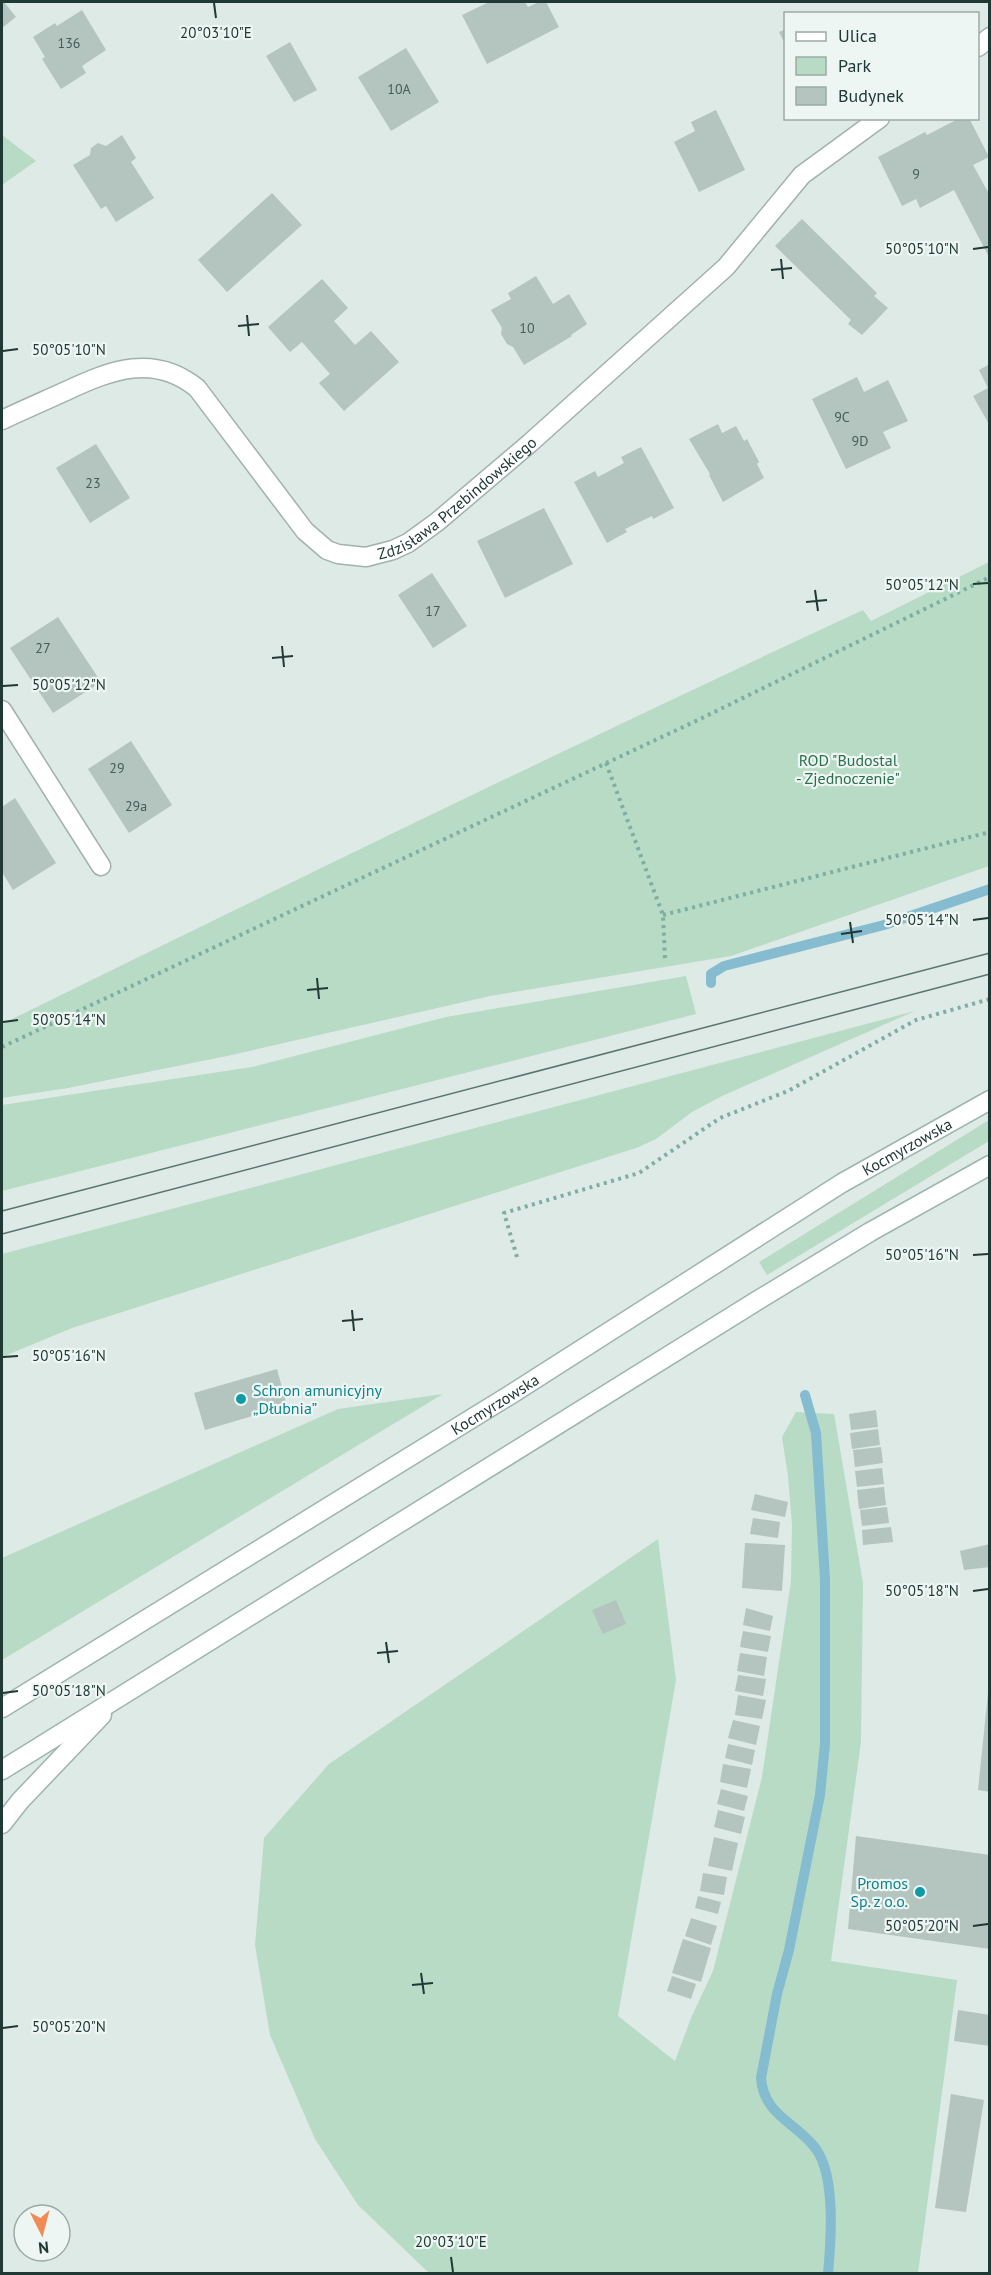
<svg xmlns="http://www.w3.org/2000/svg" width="991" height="2275" viewBox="0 0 991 2275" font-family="'PT Sans',sans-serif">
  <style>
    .green { fill: #b7dbc4 }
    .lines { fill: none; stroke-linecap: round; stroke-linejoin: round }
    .stream { stroke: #85bccf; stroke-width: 10 }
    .building { fill: #b4c4bf }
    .service-casing { stroke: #a1b1ad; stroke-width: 21 }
    .minor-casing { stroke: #a1b1ad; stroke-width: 21 }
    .secondary-casing { stroke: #9db5af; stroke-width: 21 }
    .path { stroke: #7fada3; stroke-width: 4; stroke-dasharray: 3 4.5; stroke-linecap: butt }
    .service { stroke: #fff; stroke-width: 18 }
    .minor { stroke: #fff; stroke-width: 18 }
    .secondary { stroke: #fff; stroke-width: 18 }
    .tram { stroke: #5a7570; stroke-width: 1.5 }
    .ticks { fill: none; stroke: #203935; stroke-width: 2 }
    .culture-dot { fill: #0f9aa8; stroke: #eef6f3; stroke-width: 2 }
    .labels { text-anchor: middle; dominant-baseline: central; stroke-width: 4.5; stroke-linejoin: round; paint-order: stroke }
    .number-label { font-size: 14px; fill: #455c58 }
    .street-label { font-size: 16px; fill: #203935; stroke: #eef6f3 }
    .park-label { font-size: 16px; fill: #2a6f4c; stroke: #eef6f3 }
    .culture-label { font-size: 16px; fill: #0d838f; stroke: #eef6f3; text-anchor: start }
    .ticks-label { font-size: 15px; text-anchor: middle; fill: #203935; stroke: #eef6f3; stroke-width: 4.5; stroke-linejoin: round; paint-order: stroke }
  </style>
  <rect width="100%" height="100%" fill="#deeae6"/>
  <g class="green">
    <polygon points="2,135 36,161 2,185"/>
    <path d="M989,562v304l-258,90 -241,40 -263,60 -159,32 -66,10v-74c286,-140 572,-280 861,-414l8,11z"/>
    <polygon points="686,976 696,1014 2,1191 2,1105 252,1067 446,1017"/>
    <polygon points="915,1011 722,1096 692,1112 656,1139 639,1147 72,1328 2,1357 2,1254"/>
    <polygon points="989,1120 989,1141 767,1275 759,1262"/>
    <polygon points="443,1394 2,1660 2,1558 338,1409"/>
    <polygon points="796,1412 834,1414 863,1583 861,1742 831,1961 957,1980 918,2273 429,2273 358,2205 315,2139 270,2035 255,1945 264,1838 329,1764 658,1539 676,1680 618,2016 675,2061 691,2018 713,1971 762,1777 791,1581 792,1525 788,1476 782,1437"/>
  </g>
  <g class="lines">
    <g class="stream">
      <polyline points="711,983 711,974 724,966 884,925 990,889"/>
      <path d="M805,1395l11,38 9,146v165l-5,51 -31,155 -12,44 -16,84c3,38 35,44 55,71 20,28 15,92 12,125"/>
    </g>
  </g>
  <g class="building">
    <polygon points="2,2 4,2 16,17 2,28"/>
    <polygon points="489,2 525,2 528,7 539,2 546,2 559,27 487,64 462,15"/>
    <polygon points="82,10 106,50 82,66 86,73 61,89 42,59 45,57 33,37 55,23 57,26"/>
    <polygon points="786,29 786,46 779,32"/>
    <polygon points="290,42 317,90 294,102 266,56"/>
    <polygon points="406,48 439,102 391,131 358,77"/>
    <polygon points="716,110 745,170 699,192 674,142 695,131 691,122"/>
    <polygon points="960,118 969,118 989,157 973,165 988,192 990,191 990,259 954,190 920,208 916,199 902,206 878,157 925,132 927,135"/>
    <polygon points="122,135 136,158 131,162 154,198 116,222 106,206 101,209 73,165 90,155 91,148 98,143 106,146"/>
    <polygon points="272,193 302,225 227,292 198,260"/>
    <polygon points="802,219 877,293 874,296 888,308 862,335 848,324 851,320 775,246"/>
    <polygon points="536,276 553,304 569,294 587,324 571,335 572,336 524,365 513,347 507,344 501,334 502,328 491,310 511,299 508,293"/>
    <polygon points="322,279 348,308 334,321 355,345 371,331 399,362 344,411 319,383 330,374 302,342 290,352 268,327"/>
    <polygon points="990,364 990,426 973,396 988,388 979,370"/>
    <polygon points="857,377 864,392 888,380 908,421 883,432 891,448 846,469 812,399"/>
    <polygon points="718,424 722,433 736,426 744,441 747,439 759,462 757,464 764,478 723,502 709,475 710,474 689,439"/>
    <polygon points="96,444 130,498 90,523 56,468"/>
    <polygon points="641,447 674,508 653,519 652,516 625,529 627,532 607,543 574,482 595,471 598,477 624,463 621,457"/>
    <polygon points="544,508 573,564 505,598 477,541"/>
    <polygon points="432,573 467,626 433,648 398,595"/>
    <polygon points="58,617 101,682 53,713 10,648"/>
    <polygon points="131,741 172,805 129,833 88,769"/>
    <polygon points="15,798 56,863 13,890 2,872 2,807"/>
    <polygon points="277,1369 287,1406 205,1430 194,1393"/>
    <polygon points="876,1410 878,1427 851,1430 849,1414"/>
    <polygon points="878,1429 880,1445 852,1449 850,1433"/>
    <polygon points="881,1447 883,1463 855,1467 853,1450"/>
    <polygon points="882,1468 884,1484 857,1487 855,1471"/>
    <polygon points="884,1487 886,1505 859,1509 857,1490"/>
    <polygon points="755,1494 788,1502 785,1517 751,1510"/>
    <polygon points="887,1507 889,1523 862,1526 860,1510"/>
    <polygon points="753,1518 780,1522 778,1538 750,1534"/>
    <polygon points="891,1527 893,1542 863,1545 862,1530"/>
    <polygon points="745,1543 785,1545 782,1591 742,1588"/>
    <polygon points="990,1544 990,1567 964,1570 960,1551"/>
    <polygon points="616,1600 626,1624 603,1634 592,1610"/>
    <polygon points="746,1608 773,1616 770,1631 743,1625"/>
    <polygon points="743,1631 771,1636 768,1652 740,1647"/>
    <polygon points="740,1653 767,1657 764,1676 737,1671"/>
    <polygon points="738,1675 766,1679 763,1696 735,1691"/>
    <polygon points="988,1693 990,1693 990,1792 978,1790"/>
    <polygon points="738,1695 766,1700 762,1719 735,1715"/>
    <polygon points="733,1720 760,1726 756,1745 728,1738"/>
    <polygon points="728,1744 755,1750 752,1765 725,1758"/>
    <polygon points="723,1764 751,1769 747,1788 720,1782"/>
    <polygon points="721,1789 748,1796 744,1811 717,1804"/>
    <polygon points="718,1810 745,1817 741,1834 714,1827"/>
    <polygon points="856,1836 990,1855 990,1949 848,1929"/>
    <polygon points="714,1837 738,1843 732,1871 708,1866"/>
    <polygon points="703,1873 727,1877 724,1895 700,1891"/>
    <polygon points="698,1896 721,1902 718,1914 695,1908"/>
    <polygon points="691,1918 717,1926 711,1945 685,1936"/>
    <polygon points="683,1939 711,1948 701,1982 672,1973"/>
    <polygon points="672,1976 696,1984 691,1999 667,1991"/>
    <polygon points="958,2010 990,2015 990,2046 954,2041"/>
    <polygon points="951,2094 984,2100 966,2212 935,2208"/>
  </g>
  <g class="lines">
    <g class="service-casing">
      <polyline id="service" points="2,710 101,866"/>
    </g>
    <g class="minor-casing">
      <g id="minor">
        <polyline points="978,47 990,37"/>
        <path id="s1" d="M2,420c21,-10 42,-19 64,-29 45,-21 88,-38 131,-3l108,143 22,19 11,4 28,3 27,-7 15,-7 29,-21 93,-79 196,-176 76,-92 78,-57"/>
      </g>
    </g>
    <g class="secondary-casing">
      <g id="secondary">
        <path id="s2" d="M2,1708l508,-313 332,-212 148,-83"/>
        <polyline points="2,1770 755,1302 870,1232 990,1165"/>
        <polyline points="2,1824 20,1801 102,1715"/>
      </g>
    </g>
    <g class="path">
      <polyline points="606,763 663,915 665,959"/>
      <polyline points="663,915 990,832"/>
      <polyline points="2,1047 698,720 990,577"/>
      <polyline points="517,1257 504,1213 639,1173 720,1118 788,1091 916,1020 990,999"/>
    </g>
    <use href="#service" class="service"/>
    <use href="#minor" class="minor"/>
    <use href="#secondary" class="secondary"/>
    <g class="tram">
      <polyline points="2,1211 990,953"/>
      <polyline points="2,1234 990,974"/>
    </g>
  </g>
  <path class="ticks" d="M214,3l2,15M973,249l15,-2M781,259l2,20M771,270l21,-2M247,315l2,21M238,326l21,-2M3,351l15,-2M973,584l15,-1M815,590l3,21M806,602l21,-2M282,646l2,21M272,658l21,-2M3,686l15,-1M973,920l15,-2M850,922l3,21M841,934l21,-3M317,978l2,21M307,990l21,-2M3,1022l15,-2M973,1255l15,-1M352,1310l2,21M342,1321l21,-2M3,1357l15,-1M973,1591l15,-2M386,1642l3,21M377,1653l21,-2M3,1693l15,-2M973,1926l15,-2M421,1973l3,21M412,1985l21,-2M3,2028l15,-2M451,2257l2,15"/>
  <g class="culture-dot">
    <circle cx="241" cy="1399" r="6"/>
    <circle cx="920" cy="1892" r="6"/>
  </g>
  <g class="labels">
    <g class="number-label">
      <text x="69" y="43">136</text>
      <text x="399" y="89">10A</text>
      <text x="916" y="174">9</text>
      <text x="527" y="328">10</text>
      <text x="842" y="417">9C</text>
      <text x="860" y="441">9D</text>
      <text x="93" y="483">23</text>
      <text x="433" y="611">17</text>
      <text x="43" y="648">27</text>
      <text x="117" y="768">29</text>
      <text x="136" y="806">29a</text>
    </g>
    <g class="street-label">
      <text stroke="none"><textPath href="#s1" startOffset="568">Zdzisława Przebindowskiego</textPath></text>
      <text stroke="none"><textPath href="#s2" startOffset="1065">Kocmyrzowska</textPath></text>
      <text stroke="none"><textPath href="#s2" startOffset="579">Kocmyrzowska</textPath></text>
    </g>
    <g class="park-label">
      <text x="848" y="760">ROD "Budostal<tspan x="848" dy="18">- Zjednoczenie"</tspan></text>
    </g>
    <g class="culture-label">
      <text x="253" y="1390">Schron amunicyjny<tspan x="253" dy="18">„Dłubnia”</tspan></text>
      <text x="908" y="1883" text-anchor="end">Promos<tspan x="908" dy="18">Sp. z o.o.</tspan></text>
    </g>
  </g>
  <g class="ticks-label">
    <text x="216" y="38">20°03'10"E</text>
    <text x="922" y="254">50°05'10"N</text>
    <text x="69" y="355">50°05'10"N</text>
    <text x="922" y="590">50°05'12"N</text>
    <text x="69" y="690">50°05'12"N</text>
    <text x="922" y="925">50°05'14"N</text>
    <text x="69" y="1025">50°05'14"N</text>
    <text x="922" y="1260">50°05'16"N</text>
    <text x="69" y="1361">50°05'16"N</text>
    <text x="922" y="1596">50°05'18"N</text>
    <text x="69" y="1696">50°05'18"N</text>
    <text x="922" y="1931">50°05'20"N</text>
    <text x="69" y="2032">50°05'20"N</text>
    <text x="451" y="2247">20°03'10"E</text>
  </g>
  <rect width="991" height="2275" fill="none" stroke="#203935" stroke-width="6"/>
  <rect x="784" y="12" width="195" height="108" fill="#eef6f3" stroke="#9caaa7" stroke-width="1.5"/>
  <rect x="796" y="32" width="30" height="9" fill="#ffffff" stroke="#9caaa7" stroke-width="1.5"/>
  <text x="838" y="42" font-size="18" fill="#203935">Ulica</text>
  <rect x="796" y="57" width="30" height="18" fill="#b7dbc4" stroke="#9caaa7" stroke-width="1.5"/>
  <text x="838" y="72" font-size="18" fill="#203935">Park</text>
  <rect x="796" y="87" width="30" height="18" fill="#b4c4bf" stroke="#9caaa7" stroke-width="1.5"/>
  <text x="838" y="102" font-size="18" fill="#203935">Budynek</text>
  <g transform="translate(42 2233) rotate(174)"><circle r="28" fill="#eef6f3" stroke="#9caaa7" stroke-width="1.5"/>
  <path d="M0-4.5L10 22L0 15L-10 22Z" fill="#f18b55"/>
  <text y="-9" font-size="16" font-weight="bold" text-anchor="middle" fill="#203935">N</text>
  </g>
</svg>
